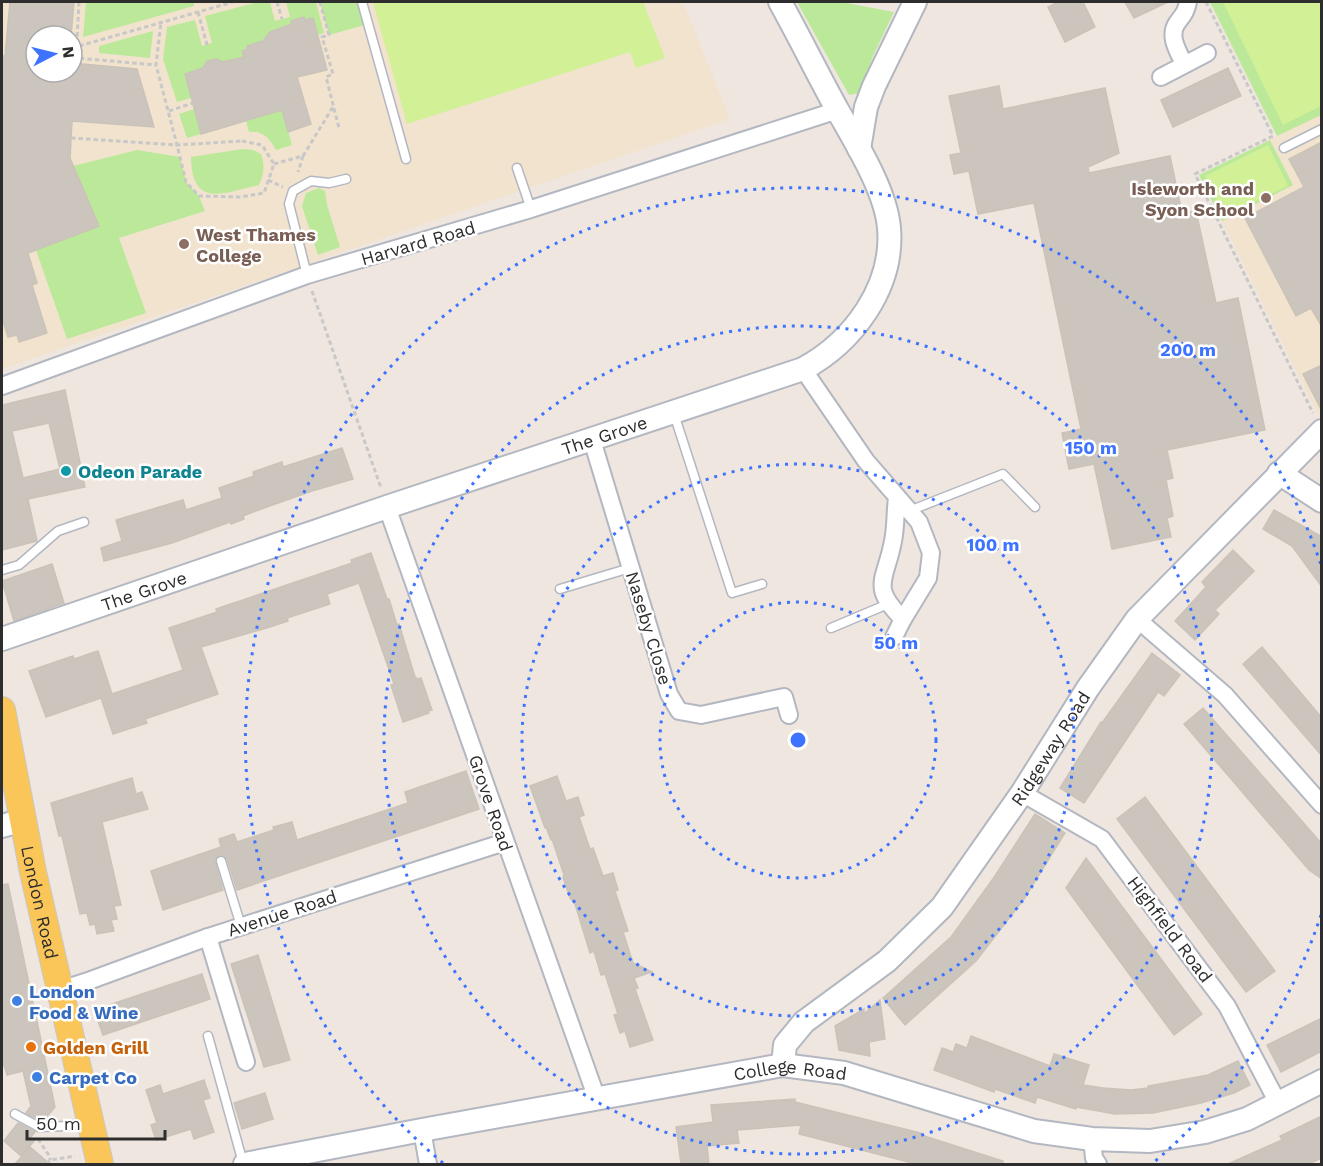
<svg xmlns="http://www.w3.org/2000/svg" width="1323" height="1166" viewBox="0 0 1323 1166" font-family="'Work Sans',sans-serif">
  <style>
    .education { fill: #f1e3ce; fill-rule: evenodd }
    .green { fill: #bbe999 }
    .pitch { fill: #d2f095 }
    .building { fill: #cbc5be; stroke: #cbc3b8; stroke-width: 1.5; fill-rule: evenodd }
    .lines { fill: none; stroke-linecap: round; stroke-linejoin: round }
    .lane-casing { stroke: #b3b7c1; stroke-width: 11 }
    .street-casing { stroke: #b3b7c1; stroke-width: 20 }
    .secondary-casing { stroke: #b3b7c1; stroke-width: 26 }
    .primary-casing { stroke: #c8c8c8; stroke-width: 28 }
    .path { stroke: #c8c8c8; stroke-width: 3; stroke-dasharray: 4.5 3; stroke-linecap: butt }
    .lane { stroke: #fff; stroke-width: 8 }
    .street { stroke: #fff; stroke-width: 16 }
    .secondary { stroke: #fff; stroke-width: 22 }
    .primary { stroke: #fac65a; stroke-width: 26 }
    .ring { fill: none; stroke: #3d73ff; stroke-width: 3; stroke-dasharray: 3 6 }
    .education-dot { fill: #8d6e63; stroke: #fff; stroke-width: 2 }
    .culture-dot { fill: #0f9aa8; stroke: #fff; stroke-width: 2 }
    .shop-dot { fill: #3f7fe0; stroke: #fff; stroke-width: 2 }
    .food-dot { fill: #e8710a; stroke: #fff; stroke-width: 2 }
    .labels { text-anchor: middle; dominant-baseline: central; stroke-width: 5; stroke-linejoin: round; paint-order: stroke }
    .education-label { font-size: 18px; font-weight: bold; fill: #785e54; stroke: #fff; text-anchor: end }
    .street-label { font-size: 18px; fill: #2d2d2d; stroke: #fff }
    .culture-label { font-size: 18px; font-weight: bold; fill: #0d838f; stroke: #fff; text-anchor: start }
    .shop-label { font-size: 18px; font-weight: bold; fill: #366cbe; stroke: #fff; text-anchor: start }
    .food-label { font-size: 18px; font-weight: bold; fill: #c56008; stroke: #fff; text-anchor: start }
    .centre { fill: #3d73ff; stroke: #fff; stroke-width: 3 }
    .ring-label { font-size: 18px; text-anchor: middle; font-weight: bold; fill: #3d73ff; stroke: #fff; stroke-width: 5; stroke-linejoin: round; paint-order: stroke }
  </style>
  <rect width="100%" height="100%" fill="#efe7df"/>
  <g class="education">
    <path d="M2,2h681l47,117 -728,250zM36,36h36v36h-36z"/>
    <polygon points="1210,2 1321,2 1322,411 1317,413 1199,175 1277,136"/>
  </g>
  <g class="green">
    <polygon points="86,2 194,2 194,6 83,37"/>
    <polygon points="258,2 270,2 275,21 290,17 286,2 316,2 324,33 317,35 305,20 292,21 292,24 270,32 265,41 242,51 244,57 222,62 217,59 207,61 203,68 185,74 191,98 177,102 163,59 167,27 195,20 202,46 212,43 205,16"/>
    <polygon points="320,2 362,2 368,24 329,35"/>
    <polygon points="800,2 841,2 894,12 873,56 860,93 849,95 798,4"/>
    <polygon points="1210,2 1321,2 1321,115 1277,136"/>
    <polygon points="153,31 150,58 99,53 99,46"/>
    <polygon points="194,109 201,134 187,138 179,114"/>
    <path d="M282,110l10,35 -16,5c-6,-11 -13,-20 -27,-18l-3,-11z"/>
    <polygon points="1270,140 1293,185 1222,221 1199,175"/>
    <path d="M243,149l10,1 8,4c4,12 3,19 -2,31 -36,8 -67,24 -68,-28z"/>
    <polygon points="137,150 180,157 186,182 199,196 205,211 119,238 146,313 67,339 36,250 98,226 73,166"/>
    <polygon points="319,188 325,191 327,205 340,247 318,255 302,206 306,193"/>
  </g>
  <g class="pitch">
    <polygon points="373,2 643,2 665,58 636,68 630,52 407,124"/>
    <polygon points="1223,2 1321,2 1321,106 1283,125"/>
    <polygon points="1268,145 1288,186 1225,216 1205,176"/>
  </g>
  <g class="building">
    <polygon points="10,2 74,2 71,36 36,36 36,72 72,72 72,63 137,69 154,127 72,121 70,158 99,226 28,253 37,283 32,285 47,333 19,342 17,335 8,337 2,318 2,56 5,56"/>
    <polygon points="1058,2 1083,2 1095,27 1065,42 1048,7"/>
    <polygon points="1125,2 1168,2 1134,18"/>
    <polygon points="304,17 305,20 313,18 327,70 297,77 311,124 288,132 282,110 201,134 185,74 203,68 207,61 217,59 222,62 244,57 242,51 248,49 247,46 263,41 270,32 292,24 291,21"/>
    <polygon points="1228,68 1241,96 1173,127 1161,100"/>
    <polygon points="999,86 1003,109 1105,88 1119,153 1088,167 1089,173 1170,156 1182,213 1196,211 1216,303 1238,298 1265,430 1167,450 1173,478 1166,480 1173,516 1167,518 1171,537 1112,549 1094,464 1069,469 1062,433 1081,429 1034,203 978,214 969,171 954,174 950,155 961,153 949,96"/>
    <polygon points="1322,142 1322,327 1311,308 1296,316 1245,218 1304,187 1289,159"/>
    <polygon points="1322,365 1322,411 1303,374"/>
    <path d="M65,390l20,97 -57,12 9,42 -35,9v-145zM49,423l11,46 -37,9 -11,-47z"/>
    <polygon points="342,448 353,479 312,491 253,512 243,516 244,519 231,524 230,522 172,543 104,561 101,548 122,541 116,520 183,500 186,510 222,498 219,488 254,476 253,472 282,462 283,467"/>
    <polygon points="1274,510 1322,537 1322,587 1292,546 1263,529"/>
    <polygon points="1233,550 1254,571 1215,610 1219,614 1195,640 1175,621 1206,587 1202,582"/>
    <polygon points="371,553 387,599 389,599 397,625 399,624 415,677 418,679 421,678 432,710 428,711 429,713 403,722 391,685 394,684 359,583 327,594 330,604 287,618 288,621 270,627 201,647 218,694 145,719 147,723 113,734 101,698 46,717 29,671 73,656 74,659 98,651 112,694 183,670 169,628 217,612 216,609 352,563 351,560"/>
    <polygon points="52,564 64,603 14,621 2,581"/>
    <polygon points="1262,647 1322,718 1322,756 1243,664"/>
    <polygon points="1152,653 1180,675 1164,696 1158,692 1084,803 1060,788 1101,722 1102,723"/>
    <polygon points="1203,708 1322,844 1322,879 1309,870 1184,724"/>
    <polygon points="466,771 479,809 237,890 227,859 223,855 219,855 215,862 223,890 163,910 151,871 221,847 219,839 234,834 237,842 274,830 273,827 292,822 297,840 408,803 405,792"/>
    <polygon points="557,776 566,801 578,797 584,815 579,817 590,849 593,848 603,876 613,873 618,890 615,891 628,931 623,932 633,963 652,972 634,978 638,988 635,989 653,1040 630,1047 625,1031 620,1033 614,1015 618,1014 605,974 601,975 594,951 590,953 575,904 570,898 563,877 564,875 552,839 551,840 546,827 545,828 530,786"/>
    <polygon points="132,778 136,794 142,792 148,809 102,822 121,905 114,906 117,919 111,920 114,931 97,934 95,924 90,925 87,913 80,914 62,836 59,836 51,803"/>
    <polygon points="1145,797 1275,971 1246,992 1117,819"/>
    <polygon points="1035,814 1065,833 1024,899 976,961 905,1025 883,998 951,937 995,876"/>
    <polygon points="1086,858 1202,1014 1174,1035 1066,888"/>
    <polygon points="8,884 55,1107 44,1120 41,1121 26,1113 31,1106 23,1071 7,1075 3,1062 2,1062 2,885"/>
    <polygon points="258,955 290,1060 264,1067 231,964"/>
    <polygon points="202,974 210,999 103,1035 94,1010"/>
    <polygon points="880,1000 885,1039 869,1042 870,1056 839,1050 835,1026 864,1009 864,1014"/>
    <polygon points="1322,1018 1322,1051 1281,1072 1267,1045"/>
    <polygon points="971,1036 1050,1066 1054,1054 1089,1065 1083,1085 1103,1088 1131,1090 1148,1088 1148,1086 1208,1075 1238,1061 1250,1085 1234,1093 1201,1103 1153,1113 1115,1114 1076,1107 1076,1109 1037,1097 1035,1103 995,1089 994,1092 934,1070 942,1048 953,1052 956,1044 967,1048"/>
    <polygon points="204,1080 210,1098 203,1100 214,1132 194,1139 191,1129 156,1140 151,1125 157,1123 146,1090 160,1085 163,1094"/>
    <polygon points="265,1093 273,1119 242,1129 234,1103"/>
    <polygon points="795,1099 795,1102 921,1133 921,1135 1003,1161 1003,1164 916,1164 799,1134 801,1125 737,1130 739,1143 707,1146 709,1164 681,1164 676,1127 713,1122 711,1105"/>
    <polygon points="1322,1116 1322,1158 1308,1164 1228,1164 1282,1140 1280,1136"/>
    <polygon points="18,1123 35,1132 30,1138 34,1141 21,1156 4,1141"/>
    <polygon points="30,1147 50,1164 15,1164"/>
  </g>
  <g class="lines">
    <g class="lane-casing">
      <g id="lane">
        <polyline points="362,2 406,159"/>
        <polyline points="1284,148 1322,129"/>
        <polyline points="517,168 531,209"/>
        <polyline points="307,275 289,204 293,191 311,181 329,183 346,179"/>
        <polyline points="674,414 732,593 762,584"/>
        <polyline points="909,511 1003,474 1035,507"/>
        <polyline points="2,570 19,565 58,531 84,522"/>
        <polyline points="560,589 630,568"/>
        <polyline points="831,628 888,604"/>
        <polyline points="221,861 241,926"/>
        <polyline points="208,1036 243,1163"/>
        <polyline points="15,1114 39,1127 68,1126 87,1121"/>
      </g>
    </g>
    <g class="street-casing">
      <g id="street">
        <path d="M1184,64c-6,-13 -16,-28 -7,-41 6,-8 9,-11 11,-21"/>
        <polyline points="1161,77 1207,53"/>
        <path d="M803,369l63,92 53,61 12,31 -3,25 -25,41c-34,-33 -17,-39 -10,-78 3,-14 2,-29 4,-43"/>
        <polyline points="2,386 307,275 531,209 838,110"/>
        <polyline points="592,440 669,694 679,711 701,715 784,697 789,715"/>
        <polyline points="387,507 597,1099"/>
        <polyline points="1137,619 1225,695 1322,805"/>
        <polyline points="894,637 903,619"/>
        <polyline points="1022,793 1102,839 1227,1006 1278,1103"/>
        <polyline points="208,937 246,1062"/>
        <polyline points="60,990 91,980 208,937 505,842"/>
        <polyline points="422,1130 428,1164"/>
        <polyline points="1092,1139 1094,1158 1098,1164"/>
      </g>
    </g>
    <g class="secondary-casing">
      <g id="secondary">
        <polyline points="859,149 866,107 874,86 915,2"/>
        <polyline points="1279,473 1322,501"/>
        <path id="s1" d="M2,639l385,-132 416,-138c50,-27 91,-82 86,-141 -3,-37 -33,-85 -51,-117 -20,-36 -38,-73 -58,-109"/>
        <polyline points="2,826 23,820"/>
        <path id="s2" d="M783,1065l2,-20 19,-23 83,-61 55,-54 80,-114 66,-105 49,-69 185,-188"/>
        <path id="s3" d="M245,1164l177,-34 361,-65 61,8 190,58 58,8 58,2 55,-9 42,-13 75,-38"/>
      </g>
    </g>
    <g class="primary-casing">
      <g id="primary">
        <path id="s4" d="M2,710l31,162 67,292"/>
      </g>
    </g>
    <g class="path">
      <polyline points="79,2 76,58 156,65"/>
      <polyline points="277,2 282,19"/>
      <polyline points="320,2 329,35 322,37 333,74 326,77 339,128"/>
      <polyline points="1206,2 1273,136 1195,174 1313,413"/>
      <polyline points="198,12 207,45"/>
      <polyline points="72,48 233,2"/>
      <polyline points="169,111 193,103"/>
      <polyline points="71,138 177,145 156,65 161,22"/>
      <polygon points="242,141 262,145 274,164 264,193 241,197 199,196 186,182 177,145"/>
      <polyline points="303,156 333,107"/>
      <polyline points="274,164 303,156 298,172"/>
      <polyline points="268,180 283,187"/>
      <polyline points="312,291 381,488"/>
      <polyline points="38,1139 50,1157 50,1160"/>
      <polyline points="47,1164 50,1160 75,1156"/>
    </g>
    <use href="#lane" class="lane"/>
    <use href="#street" class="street"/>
    <use href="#secondary" class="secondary"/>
    <use href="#primary" class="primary"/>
  </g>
  <g class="ring">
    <circle cx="798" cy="740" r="138"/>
    <circle cx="798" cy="740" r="276"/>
    <circle cx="798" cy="740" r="414"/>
    <path d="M1321 915A552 552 0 0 1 1153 1163M443 1163A552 552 0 1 1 1321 565"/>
  </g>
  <g class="education-dot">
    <circle cx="1266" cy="198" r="6"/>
    <circle cx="184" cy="244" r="6"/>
  </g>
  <circle class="culture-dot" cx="66" cy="471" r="6"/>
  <g class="shop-dot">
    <circle cx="17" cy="1001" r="6"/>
    <circle cx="37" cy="1077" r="6"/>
  </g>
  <circle class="food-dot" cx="31" cy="1047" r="6"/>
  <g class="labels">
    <g class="education-label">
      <text x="1254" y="188">Isleworth and<tspan x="1254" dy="21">Syon School</tspan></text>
      <text x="196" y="234" text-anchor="start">West Thames<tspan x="196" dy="21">College</tspan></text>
    </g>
    <g class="street-label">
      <text transform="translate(418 243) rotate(-16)">Harvard Road</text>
      <text stroke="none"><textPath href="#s1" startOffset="636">The Grove</textPath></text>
      <text stroke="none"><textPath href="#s1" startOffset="150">The Grove</textPath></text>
      <text transform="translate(649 628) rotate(73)">Naseby Close</text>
      <text stroke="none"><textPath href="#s2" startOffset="422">Ridgeway Road</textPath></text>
      <text transform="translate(491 803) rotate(71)">Grove Road</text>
      <text stroke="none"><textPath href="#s4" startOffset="196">London Road</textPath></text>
      <text transform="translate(282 913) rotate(-18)">Avenue Road</text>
      <text transform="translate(1170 929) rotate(53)">Highfield Road</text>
      <text stroke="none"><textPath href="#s3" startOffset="554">College Road</textPath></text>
    </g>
    <g class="culture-label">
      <text x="78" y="471">Odeon Parade</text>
    </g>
    <g class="shop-label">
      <text x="29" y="991">London<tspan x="29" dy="21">Food &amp; Wine</tspan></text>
      <text x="49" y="1077">Carpet Co</text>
    </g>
    <g class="food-label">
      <text x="43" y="1047">Golden Grill</text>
    </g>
  </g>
  <circle cx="798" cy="740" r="9" class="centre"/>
  <g class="ring-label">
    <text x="1188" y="356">200 m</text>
    <text x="1091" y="454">150 m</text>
    <text x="993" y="551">100 m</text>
    <text x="896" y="649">50 m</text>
  </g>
  <rect width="1323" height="1166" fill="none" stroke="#2d2d2d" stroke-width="6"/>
  <g transform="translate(54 54) rotate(83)"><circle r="28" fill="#ffffff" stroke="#ababab" stroke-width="1.5"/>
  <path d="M0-4.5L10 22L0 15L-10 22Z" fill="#3d73ff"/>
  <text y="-9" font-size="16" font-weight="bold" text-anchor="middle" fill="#2d2d2d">N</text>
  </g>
  <path d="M27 1130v9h138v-9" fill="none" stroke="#2d2d2d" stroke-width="3"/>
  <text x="36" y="1130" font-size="18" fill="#2d2d2d" stroke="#ffffff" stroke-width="4.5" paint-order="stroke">50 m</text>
</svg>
